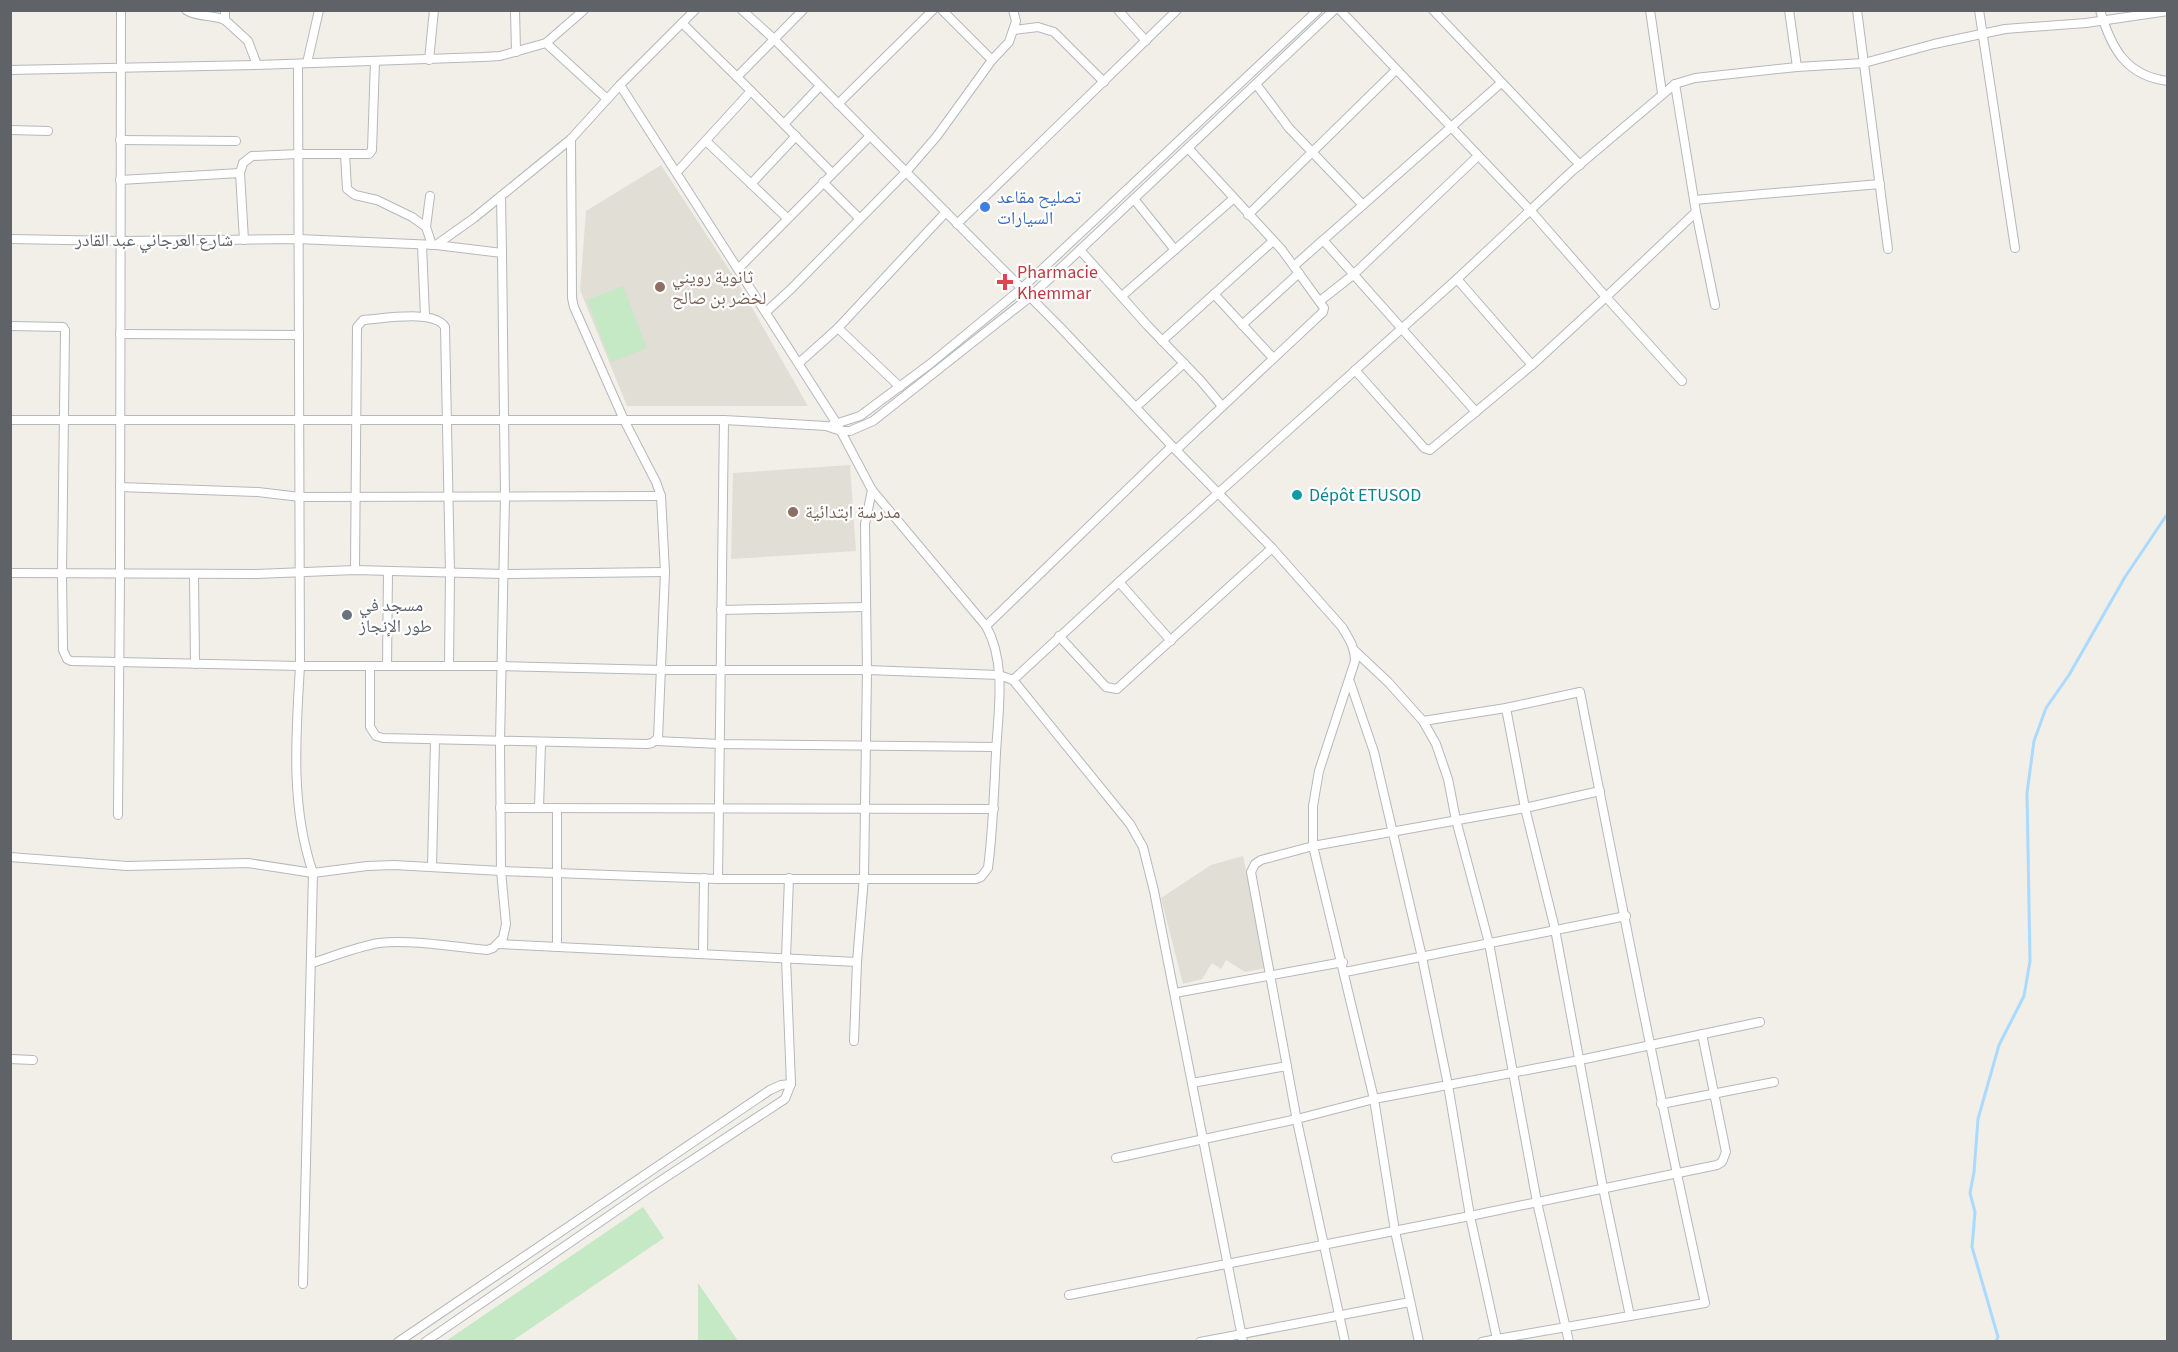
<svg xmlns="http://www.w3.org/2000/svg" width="2178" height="1352" viewBox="0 0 2178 1352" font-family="'Source Sans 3','Noto Naskh Arabic',sans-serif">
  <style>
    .education { fill: #e1ded6 }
    .green { fill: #c5e8c5 }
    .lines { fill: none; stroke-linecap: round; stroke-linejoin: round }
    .stream { stroke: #aadaff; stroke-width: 3 }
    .minor-casing { stroke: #b5b8bc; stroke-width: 10 }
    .minor { stroke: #fff; stroke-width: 8 }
    .shop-dot { fill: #3f7fe0; stroke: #fff; stroke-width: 2 }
    .health-dot { fill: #e0444e; stroke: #fff; stroke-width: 2 }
    .education-dot { fill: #8d6e63; stroke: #fff; stroke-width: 2 }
    .culture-dot { fill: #0f9aa8; stroke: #fff; stroke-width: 2 }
    .worship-dot { fill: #6b7280; stroke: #fff; stroke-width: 2 }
    .labels { text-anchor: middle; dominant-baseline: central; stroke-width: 4.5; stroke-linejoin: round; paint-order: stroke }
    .shop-label { font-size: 18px; fill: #366cbe; stroke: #fff; text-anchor: start }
    .street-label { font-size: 18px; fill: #5f6368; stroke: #fff }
    .health-label { font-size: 18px; fill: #be3a42; stroke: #fff; text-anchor: start }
    .education-label { font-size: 18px; fill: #785e54; stroke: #fff; text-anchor: start }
    .culture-label { font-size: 18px; fill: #0d838f; stroke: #fff; text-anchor: start }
    .worship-label { font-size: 18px; fill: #5b616d; stroke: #fff; text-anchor: start }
  </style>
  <rect width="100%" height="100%" fill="#f1efe8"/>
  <g class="education">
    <polygon points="661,165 738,283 808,406 627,406 580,290 586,211"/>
    <polygon points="850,465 856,551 731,559 733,473"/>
    <polygon points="1243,856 1266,968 1245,972 1226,960 1221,969 1212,963 1202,979 1183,984 1161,898 1211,865"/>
  </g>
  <g class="green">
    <polygon points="623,286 647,348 611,362 587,300"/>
    <polygon points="643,1207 664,1238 512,1341 446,1341"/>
    <polygon points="698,1283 738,1341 698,1341"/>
  </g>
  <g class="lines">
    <polyline class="stream" points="1996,1342 1998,1337 1972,1247 1975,1212 1970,1193 1974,1172 1978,1119 1999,1045 2024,996 2030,961 2027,793 2034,741 2046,708 2069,675 2125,577 2168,513"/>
    <g class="minor-casing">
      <g id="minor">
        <path d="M186,10c12,8 26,4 39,10v-10"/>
        <polyline points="515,10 516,52"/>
        <path d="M742,10l32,29 286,288 112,119 100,102 70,79c7,12 13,20 13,34l-36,110 -6,35v40l61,253 21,132 24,111"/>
        <polyline points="942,10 992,60"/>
        <polyline points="1118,10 1146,41"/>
        <polyline points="1340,10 1530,210 1606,297 1532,365 1430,450 1424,448 1418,441 1355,370"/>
        <polyline points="1433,10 1580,165"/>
        <polyline points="1650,10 1662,93"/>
        <polyline points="1789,10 1797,67"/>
        <polyline points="1857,10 1888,249"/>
        <polyline points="1979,10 2015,248"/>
        <path d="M2100,10c11,38 26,66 68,71"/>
        <polyline points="225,20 248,41 257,65"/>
        <polyline points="682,23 737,77"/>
        <polyline points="1014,30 1038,27 1054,32 1104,82"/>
        <polyline points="546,43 584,10"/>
        <polyline points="429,60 434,10"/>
        <polyline points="307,63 319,10"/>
        <path d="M298,64l2,602c-4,69 -10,140 13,207l-10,411"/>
        <polyline points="10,70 257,65 483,57 500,56 546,43 607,99"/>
        <polyline points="1256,84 1289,128 1362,204"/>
        <polyline points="1675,84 1696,212 1715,305"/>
        <polyline points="751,91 832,173"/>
        <polyline points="838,104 933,10"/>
        <polyline points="784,124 820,86"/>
        <polyline points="10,130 48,131"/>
        <polyline points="120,140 236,141"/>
        <polyline points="706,141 787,218"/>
        <polyline points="345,154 347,189 355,195 377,200 412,217 426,227 432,245"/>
        <polyline points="677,172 751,91 737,77 803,10"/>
        <polyline points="240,173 243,163 252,156 298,154 369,154 372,150 375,61"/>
        <polyline points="120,180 240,173 244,240"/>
        <polyline points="823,182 859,218"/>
        <polyline points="751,184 796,136"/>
        <polyline points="501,196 502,253"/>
        <polyline points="1134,199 1175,250"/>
        <polyline points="1694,200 1880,184"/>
        <polyline points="1248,215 1396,70"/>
        <polyline points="957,224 1177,10"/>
        <polyline points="426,227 430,196"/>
        <polyline points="10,239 120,241 298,239 436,245 474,218 571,139 620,85 695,10"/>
        <polyline points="422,245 425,316"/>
        <polyline points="1080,250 1147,325 1201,381 1222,406"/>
        <polyline points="739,268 870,136"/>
        <polyline points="1457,279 1532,365"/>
        <polyline points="1214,294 1273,358"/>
        <polyline points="1122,296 1233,199"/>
        <polyline points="1320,301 1353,275 1478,156"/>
        <polyline points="766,312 791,289 906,172 937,136 992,60 1009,42 1016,21 1013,10"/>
        <polyline points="1242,325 1299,273"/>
        <polyline points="10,326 63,327 65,330 62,574 63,650 67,659 71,661 300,666 502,666 660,670 867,670 999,675 1013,680 1130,824 1143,847 1154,891 1243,1342"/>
        <polyline points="838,328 900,387"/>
        <polyline points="120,334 299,335"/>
        <polyline points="1162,341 1273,241"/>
        <polyline points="799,363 838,328 946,212"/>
        <polyline points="1682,381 1606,297 1696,212"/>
        <polyline points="1136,407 1184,363"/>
        <polyline points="1476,412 1323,240 1294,266 1501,83"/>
        <polyline points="10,420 724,420 826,426 841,431 850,431 873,421 1030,297 1334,10"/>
        <polyline points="832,425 860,416 930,364 1021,289 1318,10"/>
        <polyline points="1176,450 1323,312 1324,308 1282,250 1188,148"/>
        <polyline points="120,487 258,492 300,497 661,496"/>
        <path d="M355,570l2,-243 6,-7c19,-1 72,-11 82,7l5,246 -1,93"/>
        <polyline points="10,573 256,574 355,570 504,574 665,572"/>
        <polyline points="194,574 195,664"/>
        <polyline points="1119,582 1171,641"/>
        <polyline points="721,610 866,607"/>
        <polyline points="986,626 1172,446"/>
        <polyline points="1059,636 1106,687 1117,689 1272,548"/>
        <polyline points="1355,651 1388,682 1423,721 1436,744 1448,779 1456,820 1489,943 1537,1202 1569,1342"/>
        <polyline points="370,666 370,727 376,736 383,738 647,744 652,743 658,738 665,572 661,496 656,482 624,420 574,307 572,298 571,139"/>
        <polyline points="387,666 388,571"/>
        <polyline points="1013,680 1119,582 1457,279 1571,172 1675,84 1695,78 1797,67 1864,63 1934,44 2005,29 2086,23 2168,11"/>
        <polyline points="1350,682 1374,752 1422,957 1448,1085 1470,1216 1497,1339 1482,1342"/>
        <polyline points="1506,708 1525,808 1555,929 1603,1188 1630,1316"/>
        <path d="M1423,721l83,-13 74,-16c40,204 80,408 125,611l-208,36 1,3"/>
        <polyline points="656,741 720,744 996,747"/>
        <polyline points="500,808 994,809"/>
        <polyline points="539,808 541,743"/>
        <polyline points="557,808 557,947"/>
        <polyline points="118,815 120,575 121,10"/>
        <path d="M10,857l117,9 121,-3 65,10 54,-7 27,-1 107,6 217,8h258l5,-2 7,-9c5,-38 6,-76 8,-115 2,-41 11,-90 -10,-127l-114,-136 -35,-66 -217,-339"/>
        <polyline points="432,867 435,740"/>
        <polyline points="718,879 724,420"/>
        <polyline points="498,944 857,962"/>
        <polyline points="703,954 704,878"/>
        <path d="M312,963c22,-7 44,-16 67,-20 30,-4 77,4 108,7l6,-2 10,-10 3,-14 -5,-53 -1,-129 5,-245 -3,-244 -66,-8"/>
        <polyline points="1345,972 1626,916"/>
        <polyline points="1175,993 1343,962"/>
        <polyline points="854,1041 857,962 864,877 867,670 865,524 872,490"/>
        <polyline points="10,1059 33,1060"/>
        <polyline points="1192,1083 1287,1066"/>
        <polyline points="1661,1104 1774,1082"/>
        <polyline points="1116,1158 1297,1119 1374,1099 1580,1060 1760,1022"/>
        <polyline points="1069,1295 1470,1216 1717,1165 1722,1162 1726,1152 1702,1034"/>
        <polyline points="398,1342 770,1090 781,1085 791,1084"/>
        <polyline points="425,1342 648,1189 785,1099 791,1084 786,958 789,878"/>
        <polyline points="1200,1342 1410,1302"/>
        <polyline points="1345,1342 1297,1121 1251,872 1255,864 1261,860 1313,846 1525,808 1600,791"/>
      </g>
    </g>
    <use href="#minor" class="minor"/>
  </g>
  <circle class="shop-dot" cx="985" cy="207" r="6"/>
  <path class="health-dot" d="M1002 273h6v6h6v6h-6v6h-6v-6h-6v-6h6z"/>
  <g class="education-dot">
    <circle cx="660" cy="287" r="6"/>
    <circle cx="793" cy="512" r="6"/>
  </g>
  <circle class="culture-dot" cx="1297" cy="495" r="6"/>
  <circle class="worship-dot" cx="347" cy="615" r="6"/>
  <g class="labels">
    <g class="shop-label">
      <text x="997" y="197">تصليح مقاعد<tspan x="997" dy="21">السيارات</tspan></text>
    </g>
    <g class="street-label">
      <text x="154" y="240">شارع العرجاني عبد القادر</text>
    </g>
    <g class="health-label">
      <text x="1017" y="272">Pharmacie<tspan x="1017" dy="21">Khemmar</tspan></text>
    </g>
    <g class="education-label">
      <text x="672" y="277">ثانوية رويني<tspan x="672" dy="21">لخضر بن صالح</tspan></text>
      <text x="805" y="512">مدرسة ابتدائية</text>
    </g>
    <g class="culture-label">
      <text x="1309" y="495">Dépôt ETUSOD</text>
    </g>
    <g class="worship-label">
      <text x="359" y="605">مسجد في<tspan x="359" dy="21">طور الإنجاز</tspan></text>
    </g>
  </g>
  <rect width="2178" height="1352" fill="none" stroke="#5f6368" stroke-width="24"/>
</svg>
